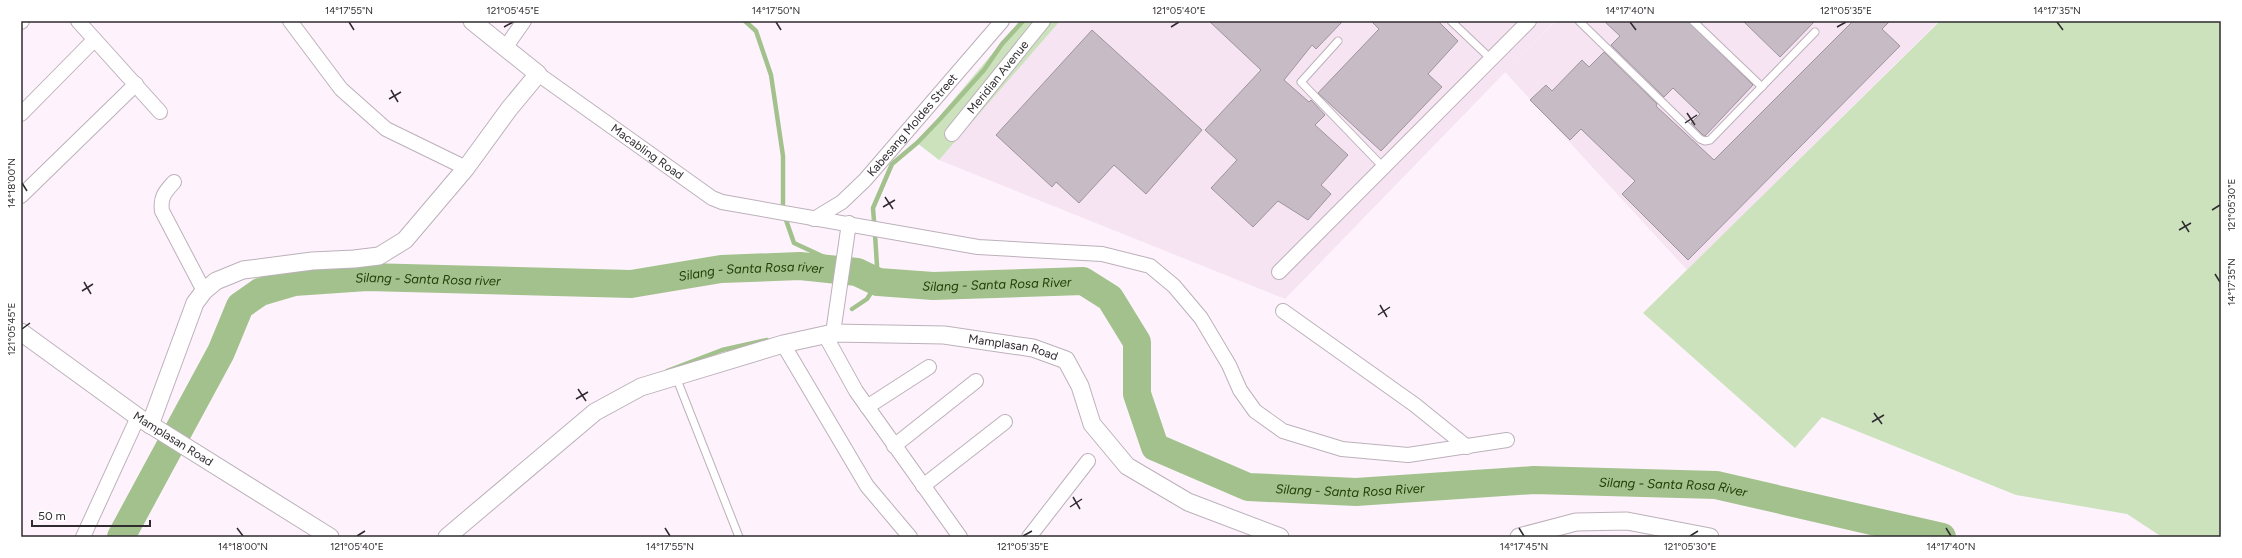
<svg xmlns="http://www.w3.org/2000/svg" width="2242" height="558" viewBox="0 0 2242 558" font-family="Figtree,sans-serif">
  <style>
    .built { fill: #f6e4f3 }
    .green { fill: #cbe2bc }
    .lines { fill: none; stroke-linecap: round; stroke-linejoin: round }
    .stream { stroke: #a2c18d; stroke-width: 4.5 }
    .river { stroke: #a2c18d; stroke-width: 28 }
    .building { fill: #c7bcc5; stroke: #9e949c }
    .service-casing { stroke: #bcb1ba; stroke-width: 9 }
    .minor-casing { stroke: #bcb1ba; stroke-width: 16 }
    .tertiary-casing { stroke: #bcb1ba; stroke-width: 19 }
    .service { stroke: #fff; stroke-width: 7 }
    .minor { stroke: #fff; stroke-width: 14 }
    .tertiary { stroke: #fff; stroke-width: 17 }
    .ticks { fill: none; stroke: #2f2b2f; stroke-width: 1.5 }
    .labels { text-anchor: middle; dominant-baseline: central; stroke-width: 3.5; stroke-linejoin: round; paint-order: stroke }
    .street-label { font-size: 12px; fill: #2f2b2f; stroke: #fff }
    .water-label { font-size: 13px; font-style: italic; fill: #223e05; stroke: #fff }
    .neatline { fill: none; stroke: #2f2b2f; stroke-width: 1.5 }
    .ticks-label { font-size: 10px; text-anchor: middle; fill: #2f2b2f }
  </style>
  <rect width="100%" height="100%" fill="#fef3fc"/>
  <g class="built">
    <polygon points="1060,21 1555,21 1285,299 939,160"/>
    <polygon points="1556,21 1939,21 1687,270 1505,72"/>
  </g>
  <g class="green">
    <polygon points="1020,21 1060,21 939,160 917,143"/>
    <polygon points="1940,21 2221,21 2221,537 2162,537 2127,514 2016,495 1822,417 1795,448 1643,313"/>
  </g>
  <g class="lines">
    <g class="stream">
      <polyline points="745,21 756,31 771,75 783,156 783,204"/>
      <polyline points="786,220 794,243 878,282"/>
      <polyline points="874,221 873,208 892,164 917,143 940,119 984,70 1002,44 1023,21"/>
      <polyline points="852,309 867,299 878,282 875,234"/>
      <polyline points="667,371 722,350 767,340"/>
    </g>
    <path class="river" id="s1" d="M121,537l100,-185 19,-46 20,-14 34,-10 73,-5 264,7 90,-15 79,-3 57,6 21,10 55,4 150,-5 27,17 27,44v52l18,53 93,40 108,5 178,-12 182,5 226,52"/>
  </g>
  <g class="building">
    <polygon points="1209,21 1343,21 1316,49 1312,45 1284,80 1309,102 1311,100 1325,115 1315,125 1348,155 1321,185 1331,194 1308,220 1278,201 1253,227 1211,188 1237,160 1205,130 1261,70"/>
    <polygon points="1371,21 1438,21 1458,41 1428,74 1442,87 1381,151 1318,93 1379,29"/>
    <polygon points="1604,21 1688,21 1753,85 1705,136 1703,135 1691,123 1700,114 1673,88 1664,97 1611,45 1620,36"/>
    <polygon points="1743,21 1815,21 1780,57"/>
    <polygon points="1853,21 1890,21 1882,29 1900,46 1688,260 1622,194 1635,181 1581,129 1570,140 1530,100 1546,85 1552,91 1582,60 1589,67 1604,52 1657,104 1656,106 1714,160"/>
    <polygon points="1092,30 1202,130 1146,194 1114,165 1079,203 1056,182 1052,187 996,135"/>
  </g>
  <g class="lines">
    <g class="service-casing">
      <g id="service">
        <polyline points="1451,21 1491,59"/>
        <polyline points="1579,21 1700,139 1705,141 1710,140 1815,32"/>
        <polyline points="1693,21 1762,87"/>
        <polyline points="1338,41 1301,82 1383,167"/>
        <polyline points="676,377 739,537"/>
      </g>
    </g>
    <g class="minor-casing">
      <g id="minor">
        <polyline points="78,21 160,112"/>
        <polyline points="290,21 341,89 386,129 466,168"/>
        <polyline points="21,22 22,21"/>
        <polyline points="505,48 524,21"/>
        <path id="s2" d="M538,74l174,124 10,4 256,45 124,7 48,12 24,20 27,32 28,47 11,25 15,21 28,20 59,18 66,6 99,-15"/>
        <polyline points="21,114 94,40"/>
        <path id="s3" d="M952,134l91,-113"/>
        <path d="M174,182c-9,10 -14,15 -12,29l42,80"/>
        <polyline points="21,196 136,84"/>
        <path id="s4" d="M814,219l28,-17 23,-22 137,-159"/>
        <polyline points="1279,272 1529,21"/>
        <polyline points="1283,311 1415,405 1467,447"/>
        <polyline points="833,333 849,223"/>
        <polyline points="825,335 856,391 960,537"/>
        <polyline points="783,344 867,486 910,537"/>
        <polyline points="867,407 929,367"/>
        <polyline points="894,446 976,381"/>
        <polyline points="923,486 1005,422"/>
        <polyline points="83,537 138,417"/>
        <polyline points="1029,537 1088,461"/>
      </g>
    </g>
    <g class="tertiary-casing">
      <g id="tertiary">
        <path id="s5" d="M21,332l117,85 192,120"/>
        <polyline points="150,425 195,303 204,291 216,281 243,270 312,261 354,259 379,256 405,240 466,168 509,109 538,74 472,21"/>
        <path id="s6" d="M447,537l148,-125 46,-25 142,-43 50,-11 111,2 89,13 33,12 14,26 12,38 35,42 61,36 92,35"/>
        <polyline points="1519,537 1576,522 1627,521 1710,537"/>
      </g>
    </g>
    <use href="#service" class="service"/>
    <use href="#minor" class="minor"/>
    <use href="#tertiary" class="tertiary"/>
  </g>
  <path class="ticks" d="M349,22l5,8M776,22l5,8M1630,22l6,8M2057,22l6,8M504,27l9,-5M1171,27l8,-5M1837,27l9,-5M391,90l7,12M389,99l12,-7M1687,113l8,12M1685,123l12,-8M22,183l5,8M885,197l8,12M883,207l12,-7M2212,210l8,-5M2182,221l7,11M2179,230l12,-7M2215,274l5,8M84,282l7,12M82,291l11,-7M1380,305l7,12M1378,315l12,-8M22,329l8,-6M578,389l8,12M576,399l12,-7M1874,413l8,11M1872,422l12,-7M1073,497l7,12M1070,507l12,-8M237,528l6,8M665,528l5,8M1519,528l5,8M1946,528l5,8M357,536l8,-5M1023,536l9,-5M1690,536l8,-5"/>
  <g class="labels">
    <g class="street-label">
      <text stroke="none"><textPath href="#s3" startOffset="73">Meridian Avenue</textPath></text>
      <text stroke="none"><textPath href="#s4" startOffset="137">Kabesang Moldes Street</textPath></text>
      <text stroke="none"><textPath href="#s2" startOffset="134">Macabling Road</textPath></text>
      <text stroke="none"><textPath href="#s6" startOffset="627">Mamplasan Road</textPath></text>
      <text stroke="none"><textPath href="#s5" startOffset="186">Mamplasan Road</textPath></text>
    </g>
    <g class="water-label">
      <text stroke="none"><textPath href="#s1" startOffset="778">Silang - Santa Rosa river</textPath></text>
      <text stroke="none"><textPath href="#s1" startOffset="454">Silang - Santa Rosa river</textPath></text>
      <text stroke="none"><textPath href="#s1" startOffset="1027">Silang - Santa Rosa River</textPath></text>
      <text stroke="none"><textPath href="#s1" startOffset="1508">Silang - Santa Rosa River</textPath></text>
      <text stroke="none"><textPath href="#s1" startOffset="1832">Silang - Santa Rosa River</textPath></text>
    </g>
  </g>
  <rect width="2242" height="558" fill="none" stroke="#ffffff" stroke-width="44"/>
  <path d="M32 520v6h118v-6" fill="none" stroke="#2f2b2f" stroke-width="2"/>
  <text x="38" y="520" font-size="12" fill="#2f2b2f" stroke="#ffffff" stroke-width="3" paint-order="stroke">50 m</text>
  <rect x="22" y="22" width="2198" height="514" class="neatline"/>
  <g class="ticks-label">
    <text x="349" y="14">14°17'55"N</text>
    <text x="513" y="14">121°05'45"E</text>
    <text x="776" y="14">14°17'50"N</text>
    <text x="1179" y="14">121°05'40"E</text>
    <text x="1630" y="14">14°17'40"N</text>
    <text x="1846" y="14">121°05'35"E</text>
    <text x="2057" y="14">14°17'35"N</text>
    <text transform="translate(11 183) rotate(-90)" y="4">14°18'00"N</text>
    <text transform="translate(2231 205) rotate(-90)" y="4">121°05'30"E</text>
    <text transform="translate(2231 282) rotate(-90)" y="4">14°17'35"N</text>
    <text transform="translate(11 329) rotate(-90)" y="4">121°05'45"E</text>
    <text x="243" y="550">14°18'00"N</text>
    <text x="357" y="550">121°05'40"E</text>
    <text x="670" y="550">14°17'55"N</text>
    <text x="1023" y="550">121°05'35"E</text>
    <text x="1524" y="550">14°17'45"N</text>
    <text x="1690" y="550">121°05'30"E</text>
    <text x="1951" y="550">14°17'40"N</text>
  </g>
</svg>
